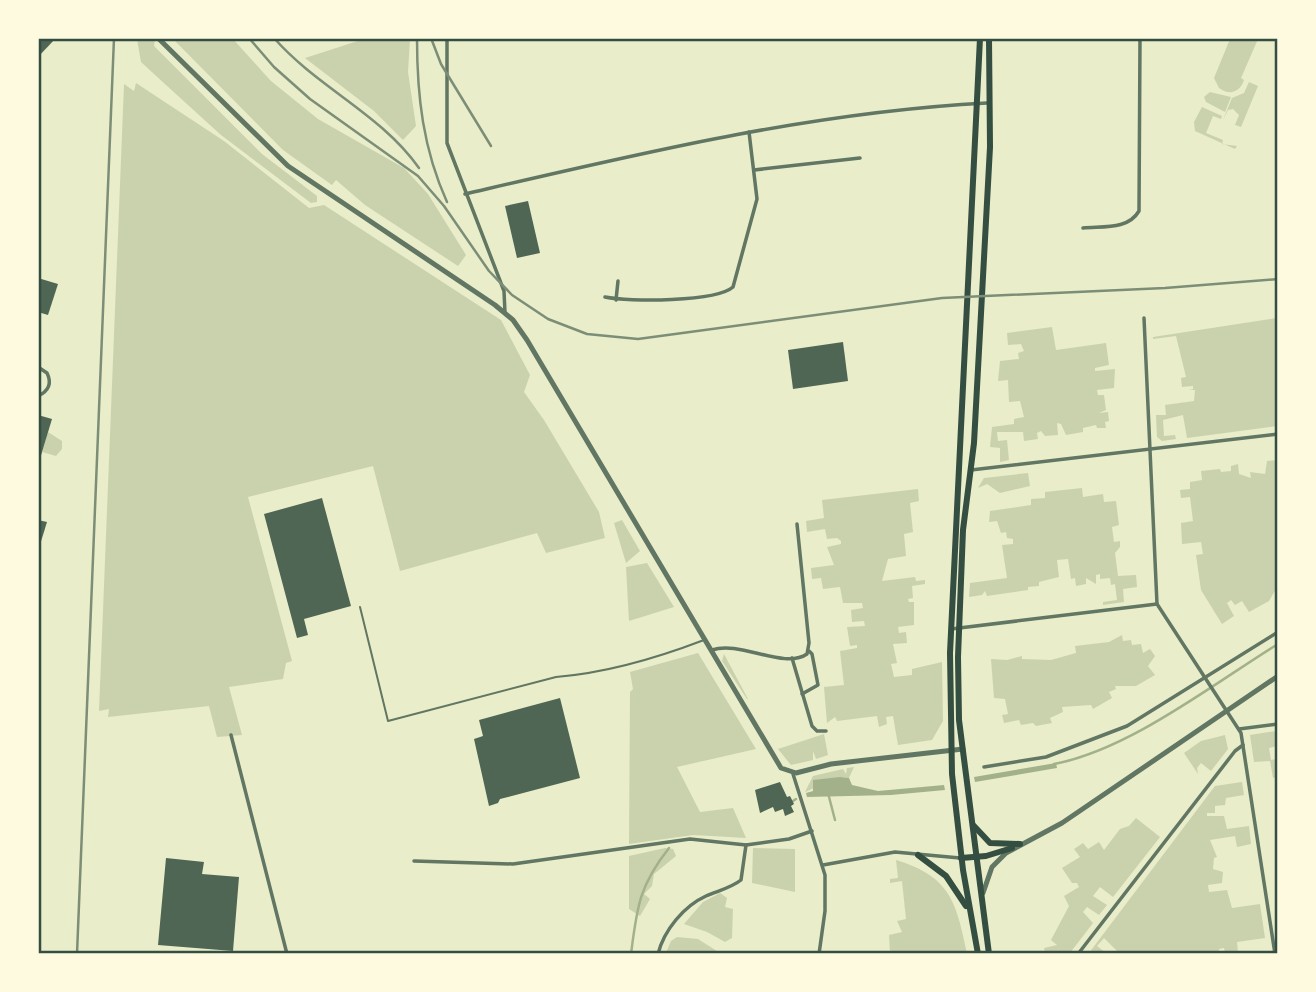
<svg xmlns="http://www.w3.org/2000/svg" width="1316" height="992" viewBox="0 0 1316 992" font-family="'Open Sans',sans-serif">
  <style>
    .green { fill: #cad2ad }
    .water { fill: #a3b18a }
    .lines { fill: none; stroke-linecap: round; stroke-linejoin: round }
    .stream { stroke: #a3b18a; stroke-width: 2.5 }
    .building { fill: #4f6655 }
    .service { stroke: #617663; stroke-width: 2 }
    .minor { stroke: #617663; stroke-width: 3.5 }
    .tertiary { stroke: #617663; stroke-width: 5 }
    .primary { stroke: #344e41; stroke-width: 6 }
    .rail { stroke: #7c8e77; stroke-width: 2.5 }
    .neatline { fill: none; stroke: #344e41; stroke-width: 2.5 }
  </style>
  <rect width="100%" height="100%" fill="#e9edc9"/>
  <g class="green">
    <polygon points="137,39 155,39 154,46 262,154 317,196 317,202 311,203 221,135 166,85 141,62"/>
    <polygon points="173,39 233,39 271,81 318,119 404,168 428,194 466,255 458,266 365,205 336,180 332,185 283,150"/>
    <polygon points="364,39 410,39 408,72 416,126 403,140 374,111 305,58"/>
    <path d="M1230,39h28l-17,39 3,2c-4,12 -14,16 -25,8l-5,-10z"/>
    <polygon points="1249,82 1258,86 1241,127 1235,125 1239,115 1233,109 1228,110 1223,120 1232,98 1244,93"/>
    <polygon points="136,83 224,141 309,208 324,205 501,320 530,375 524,392 544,420 599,512 605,538 546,553 537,533 400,571 373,466 248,497 292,661 286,663 283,679 229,687 242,735 217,737 209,706 108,717 109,709 99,711 124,84 134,91"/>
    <polygon points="1210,92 1231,97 1225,112 1206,102 1204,97"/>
    <polygon points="1202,107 1222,116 1221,119 1213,116 1206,133 1223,140 1222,144 1237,146 1235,149 1195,131 1194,122"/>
    <polygon points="1277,318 1277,426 1187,438 1183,415 1163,420 1164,436 1175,435 1176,439 1162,441 1157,437 1156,415 1166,415 1165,405 1194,401 1195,390 1189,390 1193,389 1193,386 1182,387 1181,378 1186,377 1176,336 1153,339 1153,337"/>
    <polygon points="1052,327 1056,350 1106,343 1109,365 1095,368 1095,371 1115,369 1114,388 1097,390 1098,395 1104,395 1106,410 1099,413 1108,412 1109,421 1105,422 1106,428 1097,428 1096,425 1083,428 1083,432 1066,435 1061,424 1057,423 1058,435 1045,436 1041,431 1037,433 1038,439 1024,441 1023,432 997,432 998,441 1007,440 1009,460 1000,462 1000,448 990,447 992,427 1014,424 1014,419 1024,417 1020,401 1009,402 1008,380 998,381 1000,361 1019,359 1018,353 1024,351 1021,344 1008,345 1007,333"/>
    <polygon points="48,432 62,441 62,449 56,456 42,452"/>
    <polygon points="1277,460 1276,589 1269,601 1249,612 1242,601 1235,605 1231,600 1227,603 1234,616 1222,624 1201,590 1196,555 1203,554 1201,542 1182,544 1181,523 1193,521 1190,497 1181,498 1180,490 1190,489 1190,482 1202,480 1201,471 1220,469 1221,472 1231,471 1231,466 1238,464 1239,474 1251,478 1250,472 1265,474 1267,461"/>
    <polygon points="1028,473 1030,486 1000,493 987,484 978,488 984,478"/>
    <polygon points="1082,488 1083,497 1103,494 1104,502 1116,501 1119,525 1112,527 1114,542 1120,541 1120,547 1115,553 1118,576 1136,575 1137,587 1123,589 1124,602 1103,605 1103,602 1117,600 1115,584 1111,585 1110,578 1100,579 1100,574 1096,575 1096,584 1086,578 1086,584 1076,586 1075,578 1071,579 1068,559 1057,560 1059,577 1039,582 1039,586 1028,587 1028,590 987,596 985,591 982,595 969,597 970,583 1007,578 1002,545 1013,544 1013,539 1007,538 1006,532 1001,533 997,521 989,522 990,511 1031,505 1031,499 1045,498 1045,492"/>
    <polygon points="918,489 919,501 910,503 913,532 904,534 906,556 888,559 882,581 915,577 916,581 925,580 925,584 912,586 913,598 908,599 909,602 914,602 914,625 898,627 899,633 906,632 907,643 893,644 897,663 891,664 894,677 912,675 912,669 942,662 943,721 932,740 898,745 893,716 886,717 887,724 879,727 877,716 837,721 835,717 827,723 824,687 844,685 840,651 857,648 857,645 850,646 847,627 865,626 864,621 852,622 851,610 863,608 862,603 843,603 840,587 823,589 821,578 812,579 811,568 834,565 827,547 841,544 841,541 837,538 827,539 825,529 807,532 806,521 824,518 822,500"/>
    <polygon points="622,520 640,551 626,563 614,523"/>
    <polygon points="647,563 674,607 629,621 626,567"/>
    <polygon points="1122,635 1123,641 1131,640 1132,645 1141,644 1143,653 1150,649 1155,656 1148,666 1155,675 1136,686 1115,686 1116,689 1109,692 1112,698 1093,709 1091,705 1062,707 1063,712 1050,718 1052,723 1036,726 1033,723 1021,725 1019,720 1004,723 1002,715 1008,714 1005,699 994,698 991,659 1007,660 1022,656 1022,659 1051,660 1076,653 1075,646 1109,642"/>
    <polygon points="698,653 756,749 677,767 700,812 733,808 746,838 693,835 629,844 630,692 633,689 630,672"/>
    <polygon points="724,654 748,699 747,699 722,661"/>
    <polygon points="1276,731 1277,746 1269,748 1271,760 1277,759 1277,777 1273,778 1270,761 1254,762 1250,735"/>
    <polygon points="824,734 828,755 816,759 813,751 813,760 791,765 778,749"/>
    <polygon points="1225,735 1228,749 1211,771 1201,763 1197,768 1198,774 1184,753 1201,741"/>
    <polygon points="854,767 849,778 840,777 805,792 813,776 843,769 846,774 847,768"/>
    <polygon points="1242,782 1244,795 1226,798 1225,805 1215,806 1215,813 1207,813 1207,816 1224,816 1227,829 1249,826 1251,844 1237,847 1235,836 1210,840 1217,857 1214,858 1213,869 1223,872 1222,883 1208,885 1209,892 1227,890 1232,908 1260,904 1265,938 1237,942 1238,953 1225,953 1224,948 1219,949 1219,954 1120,954 1104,938 1097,946 1106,953 1089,953 1215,786"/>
    <polygon points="1136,818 1160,837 1113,897 1100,887 1093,896 1107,905 1099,915 1087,907 1083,912 1093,923 1070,953 1045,953 1044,948 1057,945 1051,940 1069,906 1064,896 1079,887 1077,883 1072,883 1062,868 1080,857 1074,849 1083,843 1088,849 1099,842 1104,850 1120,829 1129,826"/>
    <polygon points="665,848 673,849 676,856 654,874 652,886 644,894 650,899 640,916 629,909 629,856"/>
    <polygon points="753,848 795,849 795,892 752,883"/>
    <path d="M896,860c55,17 60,42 71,93h-77l-1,-18 13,-3 -5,-11 9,-2 -4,-38 -12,2v-4l8,-1z"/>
    <polygon points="720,893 727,898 725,907 733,909 732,938 725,942 707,932 684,924 703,902"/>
    <polygon points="677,937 698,939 720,953 666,953 671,941"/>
  </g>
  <g class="water">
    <polygon points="1056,763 1057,768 975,782 974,777"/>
    <polygon points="840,777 849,778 852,785 878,791 944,785 945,790 891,795 807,797 806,793 813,791 813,780"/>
  </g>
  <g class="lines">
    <g class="stream">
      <path d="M1054,764c75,-14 159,-80 224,-120"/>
      <polyline points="828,793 835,820"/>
      <polyline points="793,801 796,799"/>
      <path d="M631,954c6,-47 8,-68 38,-106"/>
    </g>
  </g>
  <g class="building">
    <polygon points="38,38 56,38 38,57"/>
    <polygon points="528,201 540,253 517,258 505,206"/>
    <polygon points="38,278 58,284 48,315 38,312"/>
    <polygon points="843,342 848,381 793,389 788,350"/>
    <polygon points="38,415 52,419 39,462 38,462"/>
    <polygon points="322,498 351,606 304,619 308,635 297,638 264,514"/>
    <polygon points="38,520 47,522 39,548 38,548"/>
    <polygon points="560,698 580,778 500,799 498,803 489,806 474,739 483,736 479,720"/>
    <polygon points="780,782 787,797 790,796 794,804 791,806 794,812 785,816 783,809 775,812 773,807 760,813 755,790"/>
    <polygon points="166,858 204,862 202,874 239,877 233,951 158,945"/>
  </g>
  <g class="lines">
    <path class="service" d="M360,607l28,114 168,-44c50,-4 101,-19 148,-37"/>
    <g class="minor">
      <polyline points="447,38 447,143 504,291 505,313"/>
      <polyline points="754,170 860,158"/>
      <path d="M465,194c172,-40 346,-82 522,-91"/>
      <path d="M1083,228c20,-2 45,2 56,-17l1,-173"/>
      <path d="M605,297c24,5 111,5 128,-10l24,-88 -8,-67"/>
      <polyline points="616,300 618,281"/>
      <polyline points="1144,318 1157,604 1241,733 1275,954"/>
      <path d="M38,367l9,6c5,10 2,18 -9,23"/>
      <polyline points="971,470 1278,434"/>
      <polyline points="951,629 1157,604"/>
      <path d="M712,650c28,-10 72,20 95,4l2,-11 -12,-119"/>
      <polyline points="792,658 812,726 817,731 826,731"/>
      <polyline points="802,694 818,685 812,654 809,651"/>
      <polyline points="1239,729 1278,724"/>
      <polyline points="231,735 287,954"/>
      <polyline points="984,767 1046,757 1127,726 1278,632"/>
      <polyline points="793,774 825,875 825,911 819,954"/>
      <polyline points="414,861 513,864 690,839 746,845 789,839 812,831"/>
      <polyline points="823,865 895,852 960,858"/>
      <path d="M658,954c6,-24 26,-48 48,-58 11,-5 25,-8 35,-16l5,-35"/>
      <polyline points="1078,954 1235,751 1243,745"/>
    </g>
    <g class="tertiary">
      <polyline points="158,38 288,166 495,305 513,320 527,340 781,768 796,773 831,764 963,749"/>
      <polyline points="983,893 992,867 1006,853 1062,823 1278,676"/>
    </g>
    <g class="primary">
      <polyline points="989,38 990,147 974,443 963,530 958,657 959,720 989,954"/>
      <polyline points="974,826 990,843 1020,844"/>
      <polyline points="918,855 946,876 966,906"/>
      <polyline points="961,858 986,856 1012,848"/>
      <polyline points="978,954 963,870 952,774 950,653 980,38"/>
    </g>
    <g class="rail">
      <polyline points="249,38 274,67 310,99 418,176 444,206 489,271 512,295 548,319 587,334 638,339 942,298 1165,288 1278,279"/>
      <path d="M274,38c44,50 107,76 145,130"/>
      <path d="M417,38c0,58 6,111 30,164"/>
      <polyline points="431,38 441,64 491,146"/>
      <polyline points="77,954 114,38"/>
    </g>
  </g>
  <rect width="1316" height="992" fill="none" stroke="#fefae0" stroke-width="80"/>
  <rect x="40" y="40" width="1236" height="912" class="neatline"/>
</svg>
